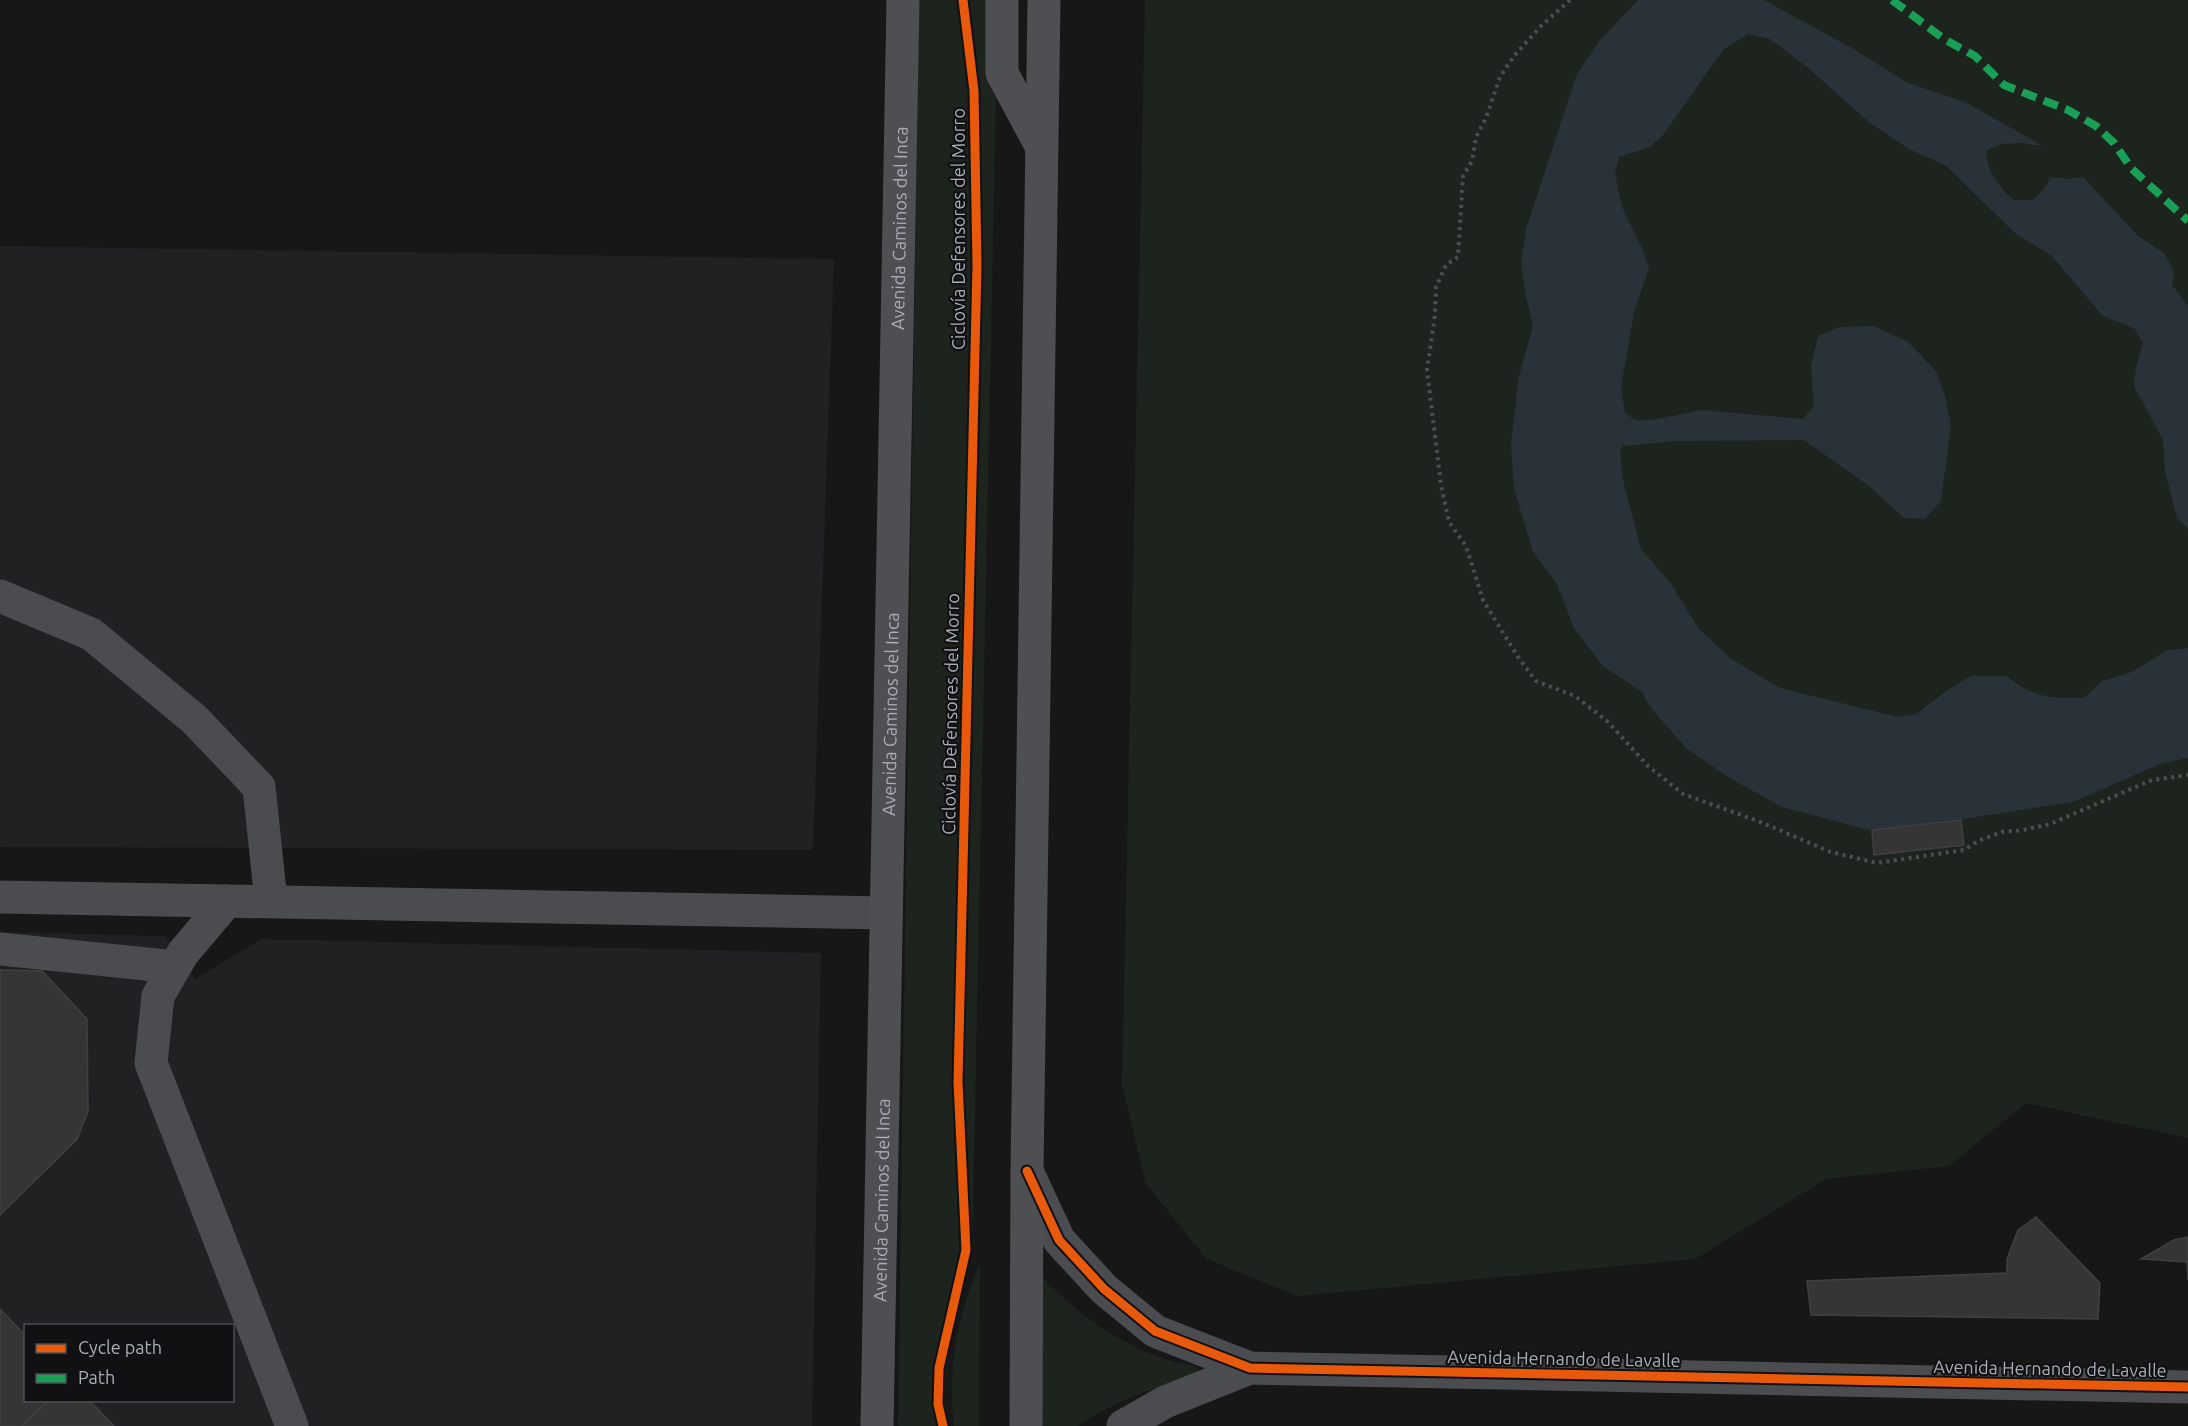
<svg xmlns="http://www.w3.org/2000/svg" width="2188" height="1426" viewBox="0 0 2188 1426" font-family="Ubuntu,sans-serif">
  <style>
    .built { fill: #212123; fill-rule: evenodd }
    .green { fill: #1d241e }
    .water { fill: #2a3239 }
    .building { fill: #353536; stroke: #3f4043; stroke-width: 1.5 }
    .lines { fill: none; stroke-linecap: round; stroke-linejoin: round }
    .path { stroke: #4d4e52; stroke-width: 4; stroke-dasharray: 3 4.5; stroke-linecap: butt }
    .minor { stroke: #4b4c50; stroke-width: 33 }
    .major { stroke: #4d4f52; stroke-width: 33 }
    .quiet { stroke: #1a9f57; stroke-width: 8; stroke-dasharray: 15 8; stroke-linecap: butt }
    .cycleway-casing { stroke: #111113; stroke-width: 13 }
    .cycleway { stroke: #e8590c; stroke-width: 9 }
    .labels { text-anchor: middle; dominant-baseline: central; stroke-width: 4.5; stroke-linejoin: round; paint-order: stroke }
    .street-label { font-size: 18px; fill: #a8adb8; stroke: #111113 }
  </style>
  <rect width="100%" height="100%" fill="#171717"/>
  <g class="built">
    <polygon points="0,246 834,259 813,850 0,847"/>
    <path d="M0,932l164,4 31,43 67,-40 559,14 -9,473h-812zM26,1326h206v74h-206z"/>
  </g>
  <g class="green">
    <path d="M919,0h79l-26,1254c-14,57 -35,114 -23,172h-51z"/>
    <polygon points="1145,0 2188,0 2188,1138 2026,1103 1949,1166 1826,1179 1695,1259 1297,1296 1207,1259 1146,1184 1122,1085"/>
    <path d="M980,1263l-1,163h-25c-7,-58 3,-110 26,-163z"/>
    <path d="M1032,1266c33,37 71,68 117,87 8,2 15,6 22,8 7,2 16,2 22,5 4,3 4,3 5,7l-69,25 -25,12 -26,16h-47z"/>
  </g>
  <path class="water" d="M1638,0h126l86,47 56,35 61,21 76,43 -23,-3 -19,1 -15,7c2,22 11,34 28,49h19l12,-12 6,-11 16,2 16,-2 54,58 28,19 9,18 -2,13 16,21v223l-11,-12 -12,-45 -2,-32 -29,-54 2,-19 7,-23 -8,-15 -33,-14 -51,-60 -34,-20 -72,-70 -36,-16 -39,-26 -63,-56 -37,-28 -22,-5 -25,16 -60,85 -13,12 -31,10 -4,17 7,33 20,41 7,20 -15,44 -13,76 4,25 10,7h17l50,-10 101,9 11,-13 -3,-40 7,-30 21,-9 35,-1 34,16 28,29 9,25 6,29 -10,76 -16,18 -21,-1 -35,-32 -65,-46 -129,1 -52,5 -3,6 3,28 18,69 30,35 28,45 32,30 49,29 118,29 18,-3 30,-23 25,-15h36c25,22 46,23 77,22l18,-17 30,-9 36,-22 20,-2v110l-28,6 -87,38 -110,17 -94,11 -87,-23 -54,-30 -42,-29 -35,-40 -10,-17 -38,-25 -29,-38 -17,-44 -24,-32 -19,-64 -3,-45 8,-67 14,-50 -7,-30 -5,-33 5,-34 51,-155 23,-34z"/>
  <g class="building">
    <polygon points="1961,820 1964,845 1874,855 1872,830"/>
    <polygon points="0,970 42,971 87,1019 88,1111 77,1139 0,1215"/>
    <polygon points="2036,1217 2100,1283 2098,1319 1811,1315 1807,1281 2007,1273 2007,1259 2018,1230"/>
    <polygon points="2188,1237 2188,1280 2187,1262 2141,1259 2174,1240"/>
    <polygon points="0,1309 26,1336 26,1400 49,1400 22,1426 0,1426"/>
    <polygon points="49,1400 89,1400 114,1426 22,1426"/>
  </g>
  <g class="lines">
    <polyline class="path" points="1570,0 1541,26 1514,56 1500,77 1486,118 1476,137 1472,161 1463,176 1458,257 1446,265 1436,287 1435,315 1427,370 1441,485 1449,522 1466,546 1483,600 1518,657 1536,681 1575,696 1607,721 1648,766 1683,794 1758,821 1831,852 1877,863 1964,850 1978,841 2002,832 2023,830 2050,824 2152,780 2188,775"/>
    <g class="minor">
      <polyline points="0,596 91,634 194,719 259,787 271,901"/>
      <polyline points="0,897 886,913"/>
      <polyline points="227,901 183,953 158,996 151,1063 292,1426"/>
      <polyline points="0,949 175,967"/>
      <polyline points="1027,1171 1059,1240 1104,1289 1155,1331 1250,1368 2188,1387"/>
      <polyline points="1123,1426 1165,1402 1250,1368"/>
    </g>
    <g class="major">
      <polyline points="1002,0 1002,73 1040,144"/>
      <path id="s1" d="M877,1426l26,-1426"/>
      <polyline points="1026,1426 1027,1171 1044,0"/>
    </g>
    <polyline class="quiet" points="1892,0 1944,39 1975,56 2004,85 2068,110 2096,126 2114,143 2131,168 2188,221"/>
    <g class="cycleway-casing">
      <g id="cycleway">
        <polyline points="1027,1171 1059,1240 1104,1289 1155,1331 1250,1368 2188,1387"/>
        <polyline points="943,1426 938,1404 939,1368 966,1250 958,1082 977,265 974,91 963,0"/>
      </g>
    </g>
    <use href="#cycleway" class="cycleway"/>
  </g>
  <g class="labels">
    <g class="street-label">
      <text stroke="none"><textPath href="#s1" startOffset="1198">Avenida Caminos del Inca</textPath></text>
      <text transform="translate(958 229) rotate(-90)">Ciclovía Defensores del Morro</text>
      <text stroke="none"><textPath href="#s1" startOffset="712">Avenida Caminos del Inca</textPath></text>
      <text transform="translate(950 714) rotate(-89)">Ciclovía Defensores del Morro</text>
      <text stroke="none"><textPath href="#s1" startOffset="226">Avenida Caminos del Inca</textPath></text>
      <text transform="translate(1564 1358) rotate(1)">Avenida Hernando de Lavalle</text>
      <text transform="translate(2050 1368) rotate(1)">Avenida Hernando de Lavalle</text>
    </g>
  </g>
  <rect x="24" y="1324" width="210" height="78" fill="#111113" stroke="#4d4f55" stroke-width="1.5"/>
  <rect x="36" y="1344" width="30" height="9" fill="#e8590c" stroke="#4d4f55" stroke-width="1.5"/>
  <text x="78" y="1354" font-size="18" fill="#a8adb8">Cycle path</text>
  <rect x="36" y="1374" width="30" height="9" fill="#1a9f57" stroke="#4d4f55" stroke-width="1.5"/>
  <text x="78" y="1384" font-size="18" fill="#a8adb8">Path</text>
</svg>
